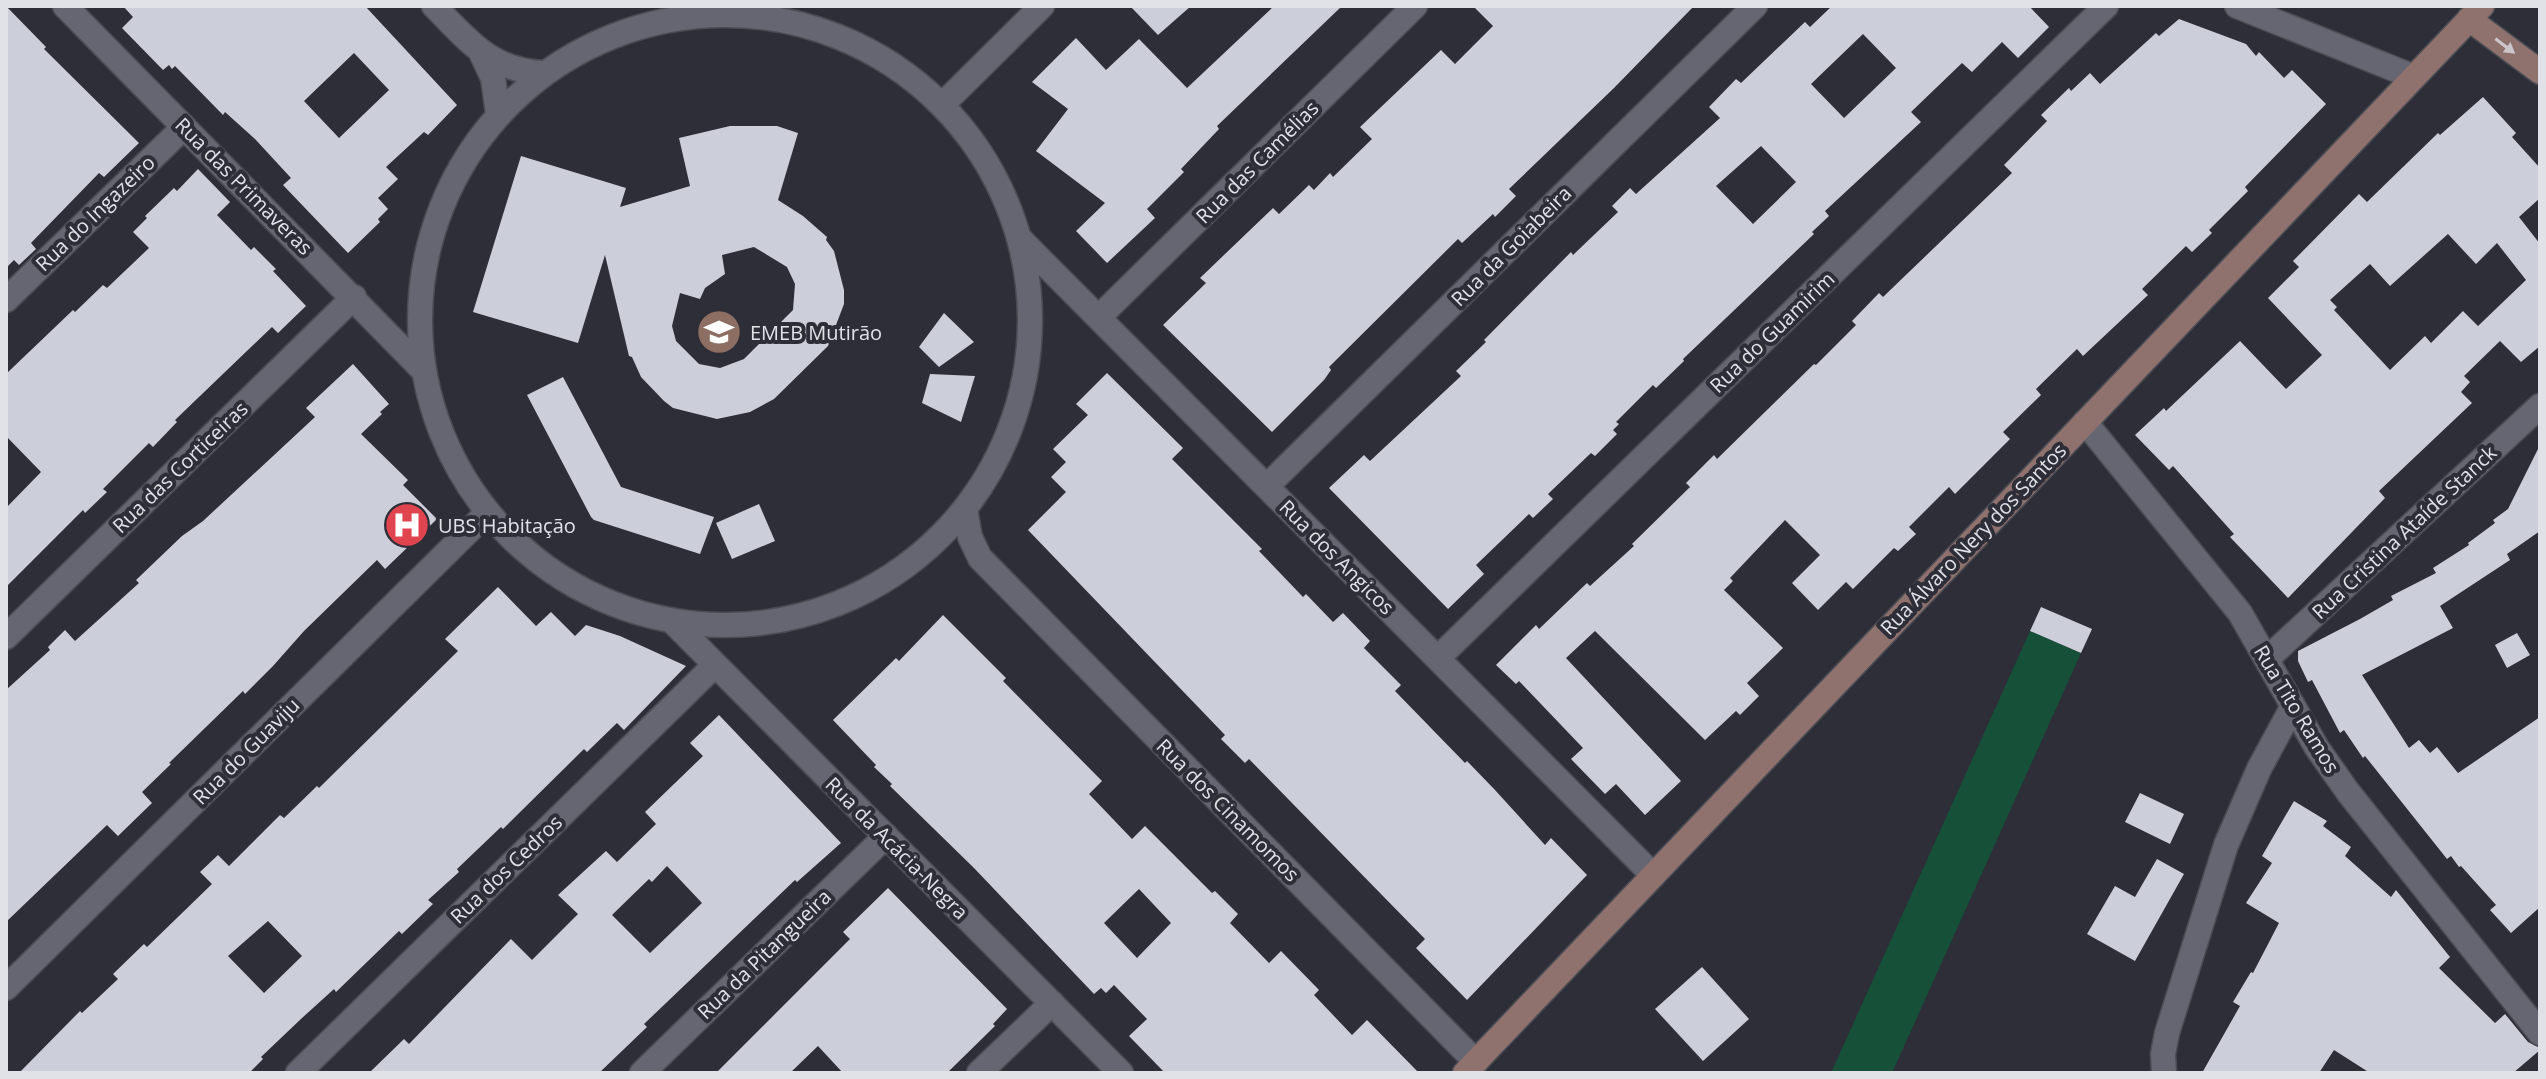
<svg xmlns="http://www.w3.org/2000/svg" width="2546" height="1079" viewBox="0 0 2546 1079" font-family="'Open Sans',sans-serif">
  <style>
    .garden { fill: #165038 }
    .building { fill: #ccceda; fill-rule: evenodd }
    .lines { fill: none; stroke-linecap: round; stroke-linejoin: round }
    .street-casing { stroke: #4a4b53; stroke-width: 27 }
    .secondary-casing { stroke: #4a4b53; stroke-width: 27 }
    .street { stroke: #656671; stroke-width: 24 }
    .secondary { stroke: #8f726e; stroke-width: 24 }
    .oneway { fill: #ccc6ca }
    .labels { text-anchor: middle; dominant-baseline: central; stroke-width: 8; stroke-linejoin: round; paint-order: stroke }
    .street-label { font-size: 20px; fill: #e1e2e8; stroke: #2d2e38 }
    .poi-label { font-size: 20px; fill: #e1e2e8; stroke: #2d2e38; text-anchor: start }
  </style>
  <rect width="100%" height="100%" fill="#2d2e38"/>
  <polygon class="garden" points="2030,631 2081,653 1892,1073 1831,1073"/>
  <g class="building">
    <polygon points="6,6 46,47 44,49 139,143 104,177 99,173 31,243 36,249 19,265 14,260 6,268"/>
    <path d="M123,6h242l92,99 -29,30 -4,-3 -38,35 12,12 -20,19 10,11 -10,10 2,3 -32,31 -65,-68 8,-7 -36,-39 -30,-27 -2,3 -48,-49 -3,3 -3,-4 -6,5 -41,-42 11,-11zM354,53l35,37 -50,48 -35,-37z"/>
    <polygon points="1130,6 1191,6 1158,35"/>
    <polygon points="1274,6 1342,6 1217,126 1219,129 1181,169 1184,172 1147,209 1155,218 1107,263 1076,231 1105,203 1036,151 1068,109 1032,82 1076,38 1106,70 1139,39 1187,88"/>
    <polygon points="1473,6 1694,6 1614,88 1509,189 1516,196 1495,217 1493,214 1462,243 1458,239 1329,367 1331,370 1324,380 1272,432 1163,325 1206,283 1200,278 1273,208 1279,214 1309,185 1314,190 1330,173 1333,177 1372,139 1360,127 1441,50 1455,64 1493,26"/>
    <path d="M1832,6h197l20,21 -31,31 -16,-16 -30,30 -10,-9 -51,49 10,10 -96,89 4,5 -17,16 2,2 -131,125 1,2 -28,27 -3,-3 -37,37 3,2 -6,6 4,4 -22,22 -4,-3 -43,41 5,5 -20,19 -4,-4 -53,51 8,9 -36,35 -119,-121 35,-33 6,6 91,-85 -5,-5 30,-29 -2,-2 87,-88 2,3 45,-43 -6,-6 18,-18 6,6 84,-76 -11,-11 27,-28 5,4 64,-61 5,5zM1863,34l33,34 -52,50 -33,-34zM1761,146l35,36 -43,42 -37,-38z"/>
    <polygon points="2179,19 2246,44 2256,56 2259,52 2284,78 2292,70 2326,104 2245,187 2248,191 2209,230 2212,233 2192,252 2186,246 2142,289 2148,295 2083,356 2077,349 2036,389 2041,395 2003,432 2010,439 1955,494 1949,487 1909,527 1916,534 1898,551 1894,548 1853,589 1846,582 1818,610 1792,583 1820,555 1785,520 1730,578 1733,581 1724,590 1783,648 1747,683 1759,696 1740,715 1736,711 1705,740 1595,631 1566,658 1681,781 1645,815 1616,784 1605,794 1571,759 1583,748 1519,681 1516,684 1496,665 1536,625 1539,629 1587,583 1590,586 1634,546 1632,544 1690,487 1686,483 1714,455 1717,459 1814,364 1816,365 1856,325 1852,321 1879,293 1883,297 2012,173 2004,165 2047,121 2041,115 2069,88 2071,91 2090,73 2100,84 2156,33 2159,36"/>
    <path d="M2483,97l33,36 -4,4 28,31v30l-21,19 21,27v102l-19,16 -21,-21 -36,35 6,6 -9,10 11,11 -93,88 6,7 -97,100 -58,-61 4,-3 -61,-68 -4,4 -34,-35 29,-27 2,3 74,-70 46,48 36,-34 -54,-57 31,-31 -6,-6 66,-67 8,8 71,-69 2,2zM2448,234l28,30 21,-21 29,37 -48,46 -15,-15 -32,32 -6,-7 -35,34 -56,-60 3,-3 -7,-7 40,-36 20,22z"/>
    <path d="M730,126h47l21,7 -20,67 25,16 24,21 -1,3 8,11 10,39v14l-16,42 -54,53 -24,13 -33,7 -44,-11 -9,-7 -23,-24 -9,-20 -3,-1 -24,-101 -27,88 -105,-31 48,-156 105,32 -6,19 70,-21 -11,-48zM754,247l33,20 8,17 -2,26 -49,49 -24,9 -21,-4 -23,-23 -4,-15 8,-33 20,6 5,-11 20,-14 -3,-19z"/>
    <polygon points="198,169 230,202 217,215 251,250 254,247 276,269 273,271 306,306 278,333 272,327 175,420 177,422 153,447 149,443 103,489 107,492 85,513 83,510 6,587 6,508 41,472 6,436 6,374 73,310 75,312 103,285 107,288 149,248 133,232 147,218 145,216 174,188 177,191"/>
    <polygon points="944,313 974,342 939,367 919,347"/>
    <polygon points="353,364 389,404 380,412 382,414 361,434 408,480 403,485 437,519 385,569 377,560 304,631 273,666 245,694 243,691 169,763 171,764 142,792 152,803 118,836 107,825 6,922 6,690 50,650 48,647 65,630 75,641 139,583 136,580 182,536 203,521 315,417 306,408"/>
    <polygon points="1107,373 1183,448 1172,459 1262,549 1259,551 1303,597 1306,594 1333,622 1343,613 1370,641 1364,648 1401,685 1395,691 1465,763 1467,761 1495,790 1545,845 1551,838 1587,875 1467,1000 1416,948 1425,939 1249,759 1245,763 1221,739 1225,735 1028,530 1066,492 1051,477 1066,462 1053,449 1088,415 1076,404"/>
    <polygon points="930,374 975,376 961,422 922,403"/>
    <polygon points="563,377 621,487 714,517 700,554 594,520 591,517 527,395"/>
    <polygon points="2540,445 2540,531 2507,554 2510,560 2440,606 2453,628 2362,675 2409,748 2419,740 2430,753 2437,747 2458,773 2540,717 2540,907 2511,933 2490,910 2496,905 2461,866 2459,867 2451,856 2447,859 2365,756 2363,758 2344,730 2340,733 2312,680 2308,682 2298,661 2298,651 2360,619 2393,600 2391,596 2436,573 2433,568 2469,545 2468,543 2495,523 2493,520 2508,509"/>
    <polygon points="759,504 775,541 732,559 716,523"/>
    <path d="M498,587l38,39 15,-14 24,24 11,-11 34,11 66,30 -62,64 -7,-7 -30,29 -3,-3 -81,80 -2,-2 -44,42 2,3 -31,28 5,4 -31,30 -3,-3 -63,61 -2,-3 -32,29 -41,39 2,2 -14,14h-230l61,-62 2,2 36,-34 -5,-5 31,-30 3,3 65,-63 -12,-12 18,-17 11,11 51,-51 4,3 33,-32 2,2 139,-137 -13,-12zM268,921l34,35 -38,37 -36,-37z"/>
    <polygon points="2041,607 2092,629 2081,653 2030,631"/>
    <path d="M943,615l63,63 -3,3 99,100 -13,13 43,45 13,-13 67,67 3,-2 23,23 -8,9 39,40 12,-12 38,39 -5,5 38,40 15,-15 52,53h-254l-36,-37 18,-17 -33,-34 -8,8 -5,-5 -7,6 -120,-126 -84,-82 2,-2 -18,-17 2,-2 -43,-45 63,-62 3,3zM1139,889l32,34 -34,35 -33,-35z"/>
    <polygon points="2517,633 2530,655 2507,668 2495,645"/>
    <path d="M719,715l122,128 -44,39 -2,-2 -151,144 3,3 -48,46h-230l35,-34 5,5 102,-105 21,21 46,-46 -20,-19 48,-44 11,11 39,-38 -11,-12 58,-56 -13,-13zM667,866l35,37 -52,50 -38,-38 37,-36 3,3z"/>
    <polygon points="2140,793 2184,814 2170,844 2125,822"/>
    <polygon points="2294,801 2327,821 2323,826 2351,847 2345,856 2391,897 2396,890 2450,957 2439,968 2495,1023 2505,1014 2528,1042 2540,1048 2540,1050 2513,1073 2370,1073 2334,1050 2319,1073 2202,1073 2240,1006 2233,1002 2251,972 2253,973 2279,923 2246,903 2272,863 2262,856"/>
    <polygon points="2157,859 2184,874 2135,961 2087,934 2115,886 2135,897"/>
    <polygon points="888,888 1007,1009 993,1024 995,1026 947,1073 843,1073 818,1046 790,1073 716,1073 850,939 843,932"/>
    <polygon points="1702,967 1749,1019 1703,1061 1655,1009"/>
  </g>
  <g class="lines">
    <g class="street-casing">
      <g id="street">
        <polyline points="65,6 421,368"/>
        <path d="M434,6c35,35 56,64 109,67"/>
        <polyline points="2237,6 2414,77"/>
        <circle cx="725" cy="320" r="305"/>
        <polyline points="482,55 493,78 498,114"/>
        <polyline points="943,104 1042,6"/>
        <polyline points="1021,240 1653,875"/>
        <polyline points="6,300 184,127"/>
        <polyline points="1099,317 1415,6"/>
        <polyline points="2085,422 2240,613 2317,748 2348,792 2540,1033"/>
        <polyline points="1267,486 1755,6"/>
        <polyline points="965,509 970,537 980,558 1476,1062"/>
        <polyline points="673,622 1121,1073"/>
        <polyline points="6,637 354,297"/>
        <polyline points="1438,658 2106,6"/>
        <polyline points="2268,658 2540,406"/>
        <polyline points="6,988 486,514"/>
        <polyline points="298,1073 715,665"/>
        <polyline points="642,1073 886,836"/>
        <polyline points="979,1073 1052,1003"/>
        <polyline points="2164,1073 2163,1054 2167,1033 2226,845 2259,769 2293,706"/>
      </g>
    </g>
    <g class="secondary-casing">
      <g id="secondary">
        <polyline points="2469,19 2540,72"/>
        <polyline points="1465,1073 2482,6"/>
      </g>
    </g>
    <use href="#street" class="street"/>
    <use href="#secondary" class="secondary"/>
  </g>
  <defs><path id="oneway-solid" d="M-6-.8H1V-3.2L6.5 0L1 3.2V.8H-6Z" transform="scale(2)"/></defs>
  <use class="oneway" href="#oneway-solid" transform="translate(2505 46) rotate(37)"/>
  <defs>
    <g id="school-disc" transform="scale(2.3)"><circle r="9.5" fill="#8d6e63" stroke="#2d2e38"/><path d="M0-5L7-2L0 1L-7-2ZM-4 1L0 2.5L4 1V4Q0 6-4 4Z" fill="#fff"/></g>
    <g id="hospital-disc" transform="scale(2.3)"><circle r="9.5" fill="#e0444e" stroke="#2d2e38"/><path d="M-5-5h3v3.5h4V-5h3V5h-3V1.5h-4V5h-3Z" fill="#fff"/></g>
  </defs>
  <g fill-rule="evenodd">
    <use href="#school-disc" x="719" y="332"/>
    <use href="#hospital-disc" x="407" y="525"/>
  </g>
  <g class="labels">
    <g class="street-label">
      <text transform="translate(1257 162) rotate(-45)">Rua das Camélias</text>
      <text transform="translate(244 186) rotate(45)">Rua das Primaveras</text>
      <text transform="translate(95 213) rotate(-44)">Rua do Ingazeiro</text>
      <text transform="translate(1511 246) rotate(-45)">Rua da Goiabeira</text>
      <text transform="translate(1772 332) rotate(-44)">Rua do Guamirim</text>
      <text transform="translate(180 467) rotate(-44)">Rua das Corticeiras</text>
      <text transform="translate(2404 532) rotate(-43)">Rua Cristina Ataíde Stanck</text>
      <text transform="translate(1973 539) rotate(-46)">Rua Álvaro Nery dos Santos</text>
      <text transform="translate(1337 557) rotate(45)">Rua dos Angicos</text>
      <text transform="translate(2297 709) rotate(59)">Rua Tito Ramos</text>
      <text transform="translate(246 751) rotate(-45)">Rua do Guaviju</text>
      <text transform="translate(1228 810) rotate(45)">Rua dos Cinamomos</text>
      <text transform="translate(897 848) rotate(45)">Rua da Acácia-Negra</text>
      <text transform="translate(506 869) rotate(-44)">Rua dos Cedros</text>
      <text transform="translate(764 954) rotate(-44)">Rua da Pitangueira</text>
    </g>
    <g class="poi-label">
      <text x="750" y="332">EMEB Mutirão</text>
      <text x="438" y="525">UBS Habitação</text>
    </g>
  </g>
  <rect width="2546" height="1079" fill="none" stroke="#e1e2e8" stroke-width="16"/>
</svg>
